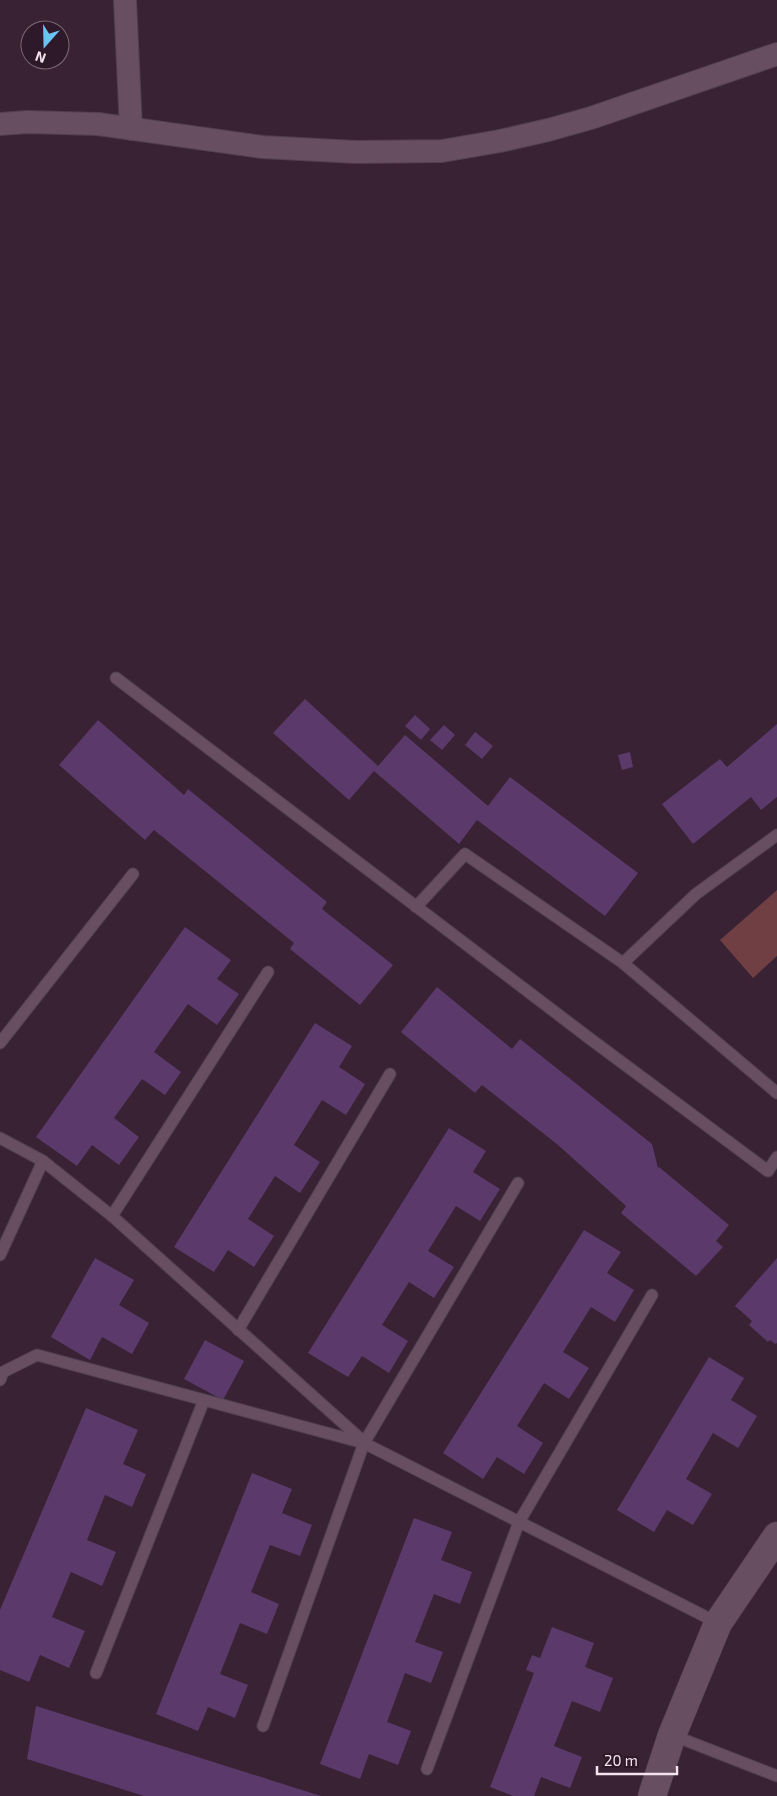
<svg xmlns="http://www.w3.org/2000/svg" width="777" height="1796" viewBox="0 0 777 1796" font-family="'Exo 2',sans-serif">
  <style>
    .green { fill: #6f3f43 }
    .building { fill: #5b3a6b }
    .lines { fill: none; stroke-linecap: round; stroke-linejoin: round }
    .service-casing { stroke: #513f4e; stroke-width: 13 }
    .minor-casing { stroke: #513f4e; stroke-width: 24 }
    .tertiary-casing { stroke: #513f4e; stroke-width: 29 }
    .service { stroke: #674e61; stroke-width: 11 }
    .minor { stroke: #674e61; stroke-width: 22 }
    .tertiary { stroke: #674e61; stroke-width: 28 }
  </style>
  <rect width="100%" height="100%" fill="#382233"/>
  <polygon class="green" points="777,890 777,956 753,978 720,940"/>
  <g class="building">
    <polygon points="305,699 378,766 405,735 488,806 510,777 638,873 605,916 477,820 459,844 374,771 349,800 273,733"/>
    <polygon points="415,715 430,729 421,740 405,726"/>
    <polygon points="98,720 184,795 188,789 327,902 322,909 393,965 360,1005 290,949 294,943 154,830 145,840 59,765"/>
    <polygon points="777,724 777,797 761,810 751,797 693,844 662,804 720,759 727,767"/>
    <polygon points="444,725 455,735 442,750 430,740"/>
    <polygon points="475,732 493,746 482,759 465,745"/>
    <polygon points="630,752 633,767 622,770 618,755"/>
    <polygon points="185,927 231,960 217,979 239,994 217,1025 188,1004 154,1052 181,1072 165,1095 142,1079 114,1118 139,1137 119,1165 92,1145 77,1166 36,1137"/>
    <polygon points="437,987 512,1049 520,1039 652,1144 658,1168 659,1167 729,1225 716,1241 723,1247 696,1276 621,1213 626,1206 558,1145 482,1085 475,1093 401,1032"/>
    <polygon points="315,1023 352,1046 339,1067 365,1084 346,1115 322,1100 294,1145 320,1162 300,1193 275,1176 248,1219 274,1236 254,1267 228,1250 214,1272 174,1247"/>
    <polygon points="449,1128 486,1151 473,1172 500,1189 480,1221 456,1206 428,1251 454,1267 434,1298 409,1282 382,1325 408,1341 389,1373 362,1356 348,1377 308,1353"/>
    <polygon points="584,1230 621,1252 607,1273 634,1290 615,1322 591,1307 563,1352 589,1368 569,1399 544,1383 517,1426 543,1443 524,1474 497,1457 483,1479 443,1453"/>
    <polygon points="95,1258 134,1280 119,1305 149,1323 132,1354 102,1337 90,1360 51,1337"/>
    <polygon points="777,1258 777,1343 775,1344 770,1340 768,1342 749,1325 752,1321 735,1306"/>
    <polygon points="205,1340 244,1361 223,1400 184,1379"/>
    <polygon points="709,1357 744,1378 731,1400 757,1416 738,1448 713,1433 686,1479 712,1494 693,1525 667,1510 654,1532 617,1510"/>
    <polygon points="86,1408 138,1430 123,1464 146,1474 132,1507 105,1495 87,1540 116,1552 102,1586 71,1572 52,1617 85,1631 69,1668 40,1655 29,1682 0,1670 0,1610"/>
    <polygon points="252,1473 292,1489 282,1513 312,1525 300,1556 270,1545 251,1592 279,1604 267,1634 240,1623 220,1674 248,1685 235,1718 208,1707 198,1731 156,1714"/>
    <polygon points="414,1518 452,1532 441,1560 472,1572 460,1604 434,1594 415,1642 443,1652 431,1683 405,1673 387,1722 411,1731 398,1765 369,1754 360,1779 320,1764"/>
    <polygon points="552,1627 594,1643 585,1667 613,1678 600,1712 572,1701 554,1746 582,1757 570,1788 541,1777 534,1796 513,1796 490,1787 534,1673 526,1670 532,1655 540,1658"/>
    <polygon points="36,1706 321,1796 144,1796 27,1759"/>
  </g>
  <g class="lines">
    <g class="service-casing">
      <g id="service">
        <polyline points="116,678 589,1038 768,1171 777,1157"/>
        <polyline points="416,907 465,854 623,963 777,1093"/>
        <polyline points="623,963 696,894 777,835"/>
        <polyline points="0,1043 133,874"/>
        <polyline points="0,1138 43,1161 112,1216 363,1441"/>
        <polyline points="112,1216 268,972"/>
        <polyline points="0,1255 43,1161"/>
        <polyline points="238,1330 390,1074"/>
        <polyline points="0,1380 3,1372 37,1355 364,1443 718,1623"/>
        <polyline points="96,1673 204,1400"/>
        <polyline points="263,1726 364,1443 518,1183"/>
        <polyline points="672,1735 777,1776"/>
        <polyline points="427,1769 519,1522 652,1295"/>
      </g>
    </g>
    <g class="minor-casing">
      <g id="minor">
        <polyline points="125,0 131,129"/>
        <polyline points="0,124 27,122 98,124 262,147 356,152 442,151 500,141 548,130 591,118 777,54"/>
      </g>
    </g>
    <g class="tertiary-casing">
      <polyline id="tertiary" points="652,1796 672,1735 718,1623 777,1536"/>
    </g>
    <use href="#service" class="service"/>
    <use href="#minor" class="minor"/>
    <use href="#tertiary" class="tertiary"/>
  </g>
  <g transform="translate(45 45) rotate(200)"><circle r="24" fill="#2d1929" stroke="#7c6a78"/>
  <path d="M0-4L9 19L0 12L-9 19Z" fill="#6bc3f2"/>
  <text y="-8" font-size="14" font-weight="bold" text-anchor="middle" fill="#f3e4ef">N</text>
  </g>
  <path d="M597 1766v8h80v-8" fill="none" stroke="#f3e4ef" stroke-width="2.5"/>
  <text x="604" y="1766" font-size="15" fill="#f3e4ef" stroke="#2d1929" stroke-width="4" paint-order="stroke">20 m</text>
</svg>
